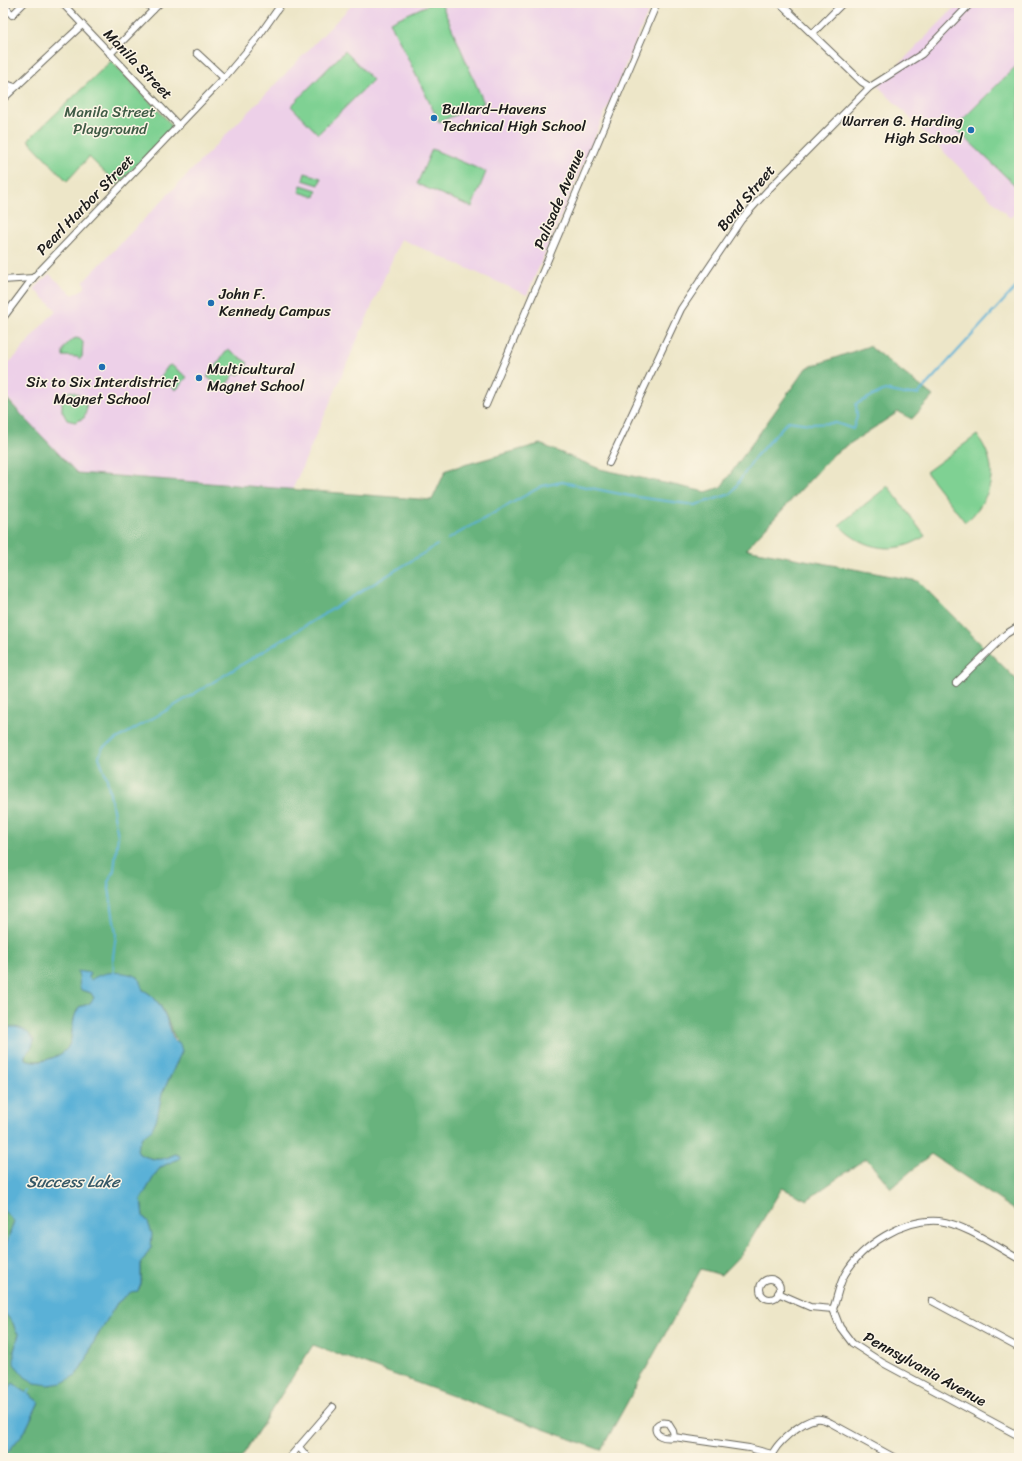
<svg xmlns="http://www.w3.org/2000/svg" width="1022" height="1461" viewBox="0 0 1022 1461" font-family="Sriracha,sans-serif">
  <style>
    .built { fill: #edd0e8 }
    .green { fill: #7fd193; stroke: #4e7658 }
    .forest { fill: #67b37d; stroke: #42684c }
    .water { fill: #5ab1d7; stroke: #3b667a }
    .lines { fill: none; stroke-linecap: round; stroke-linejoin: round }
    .stream { stroke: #5ab1d7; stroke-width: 2 }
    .street-casing { stroke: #656358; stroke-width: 8 }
    .street { stroke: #fff; stroke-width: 6 }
    .poi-dot { fill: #1f6fb2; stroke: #fcf5e5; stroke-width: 1.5 }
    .labels { text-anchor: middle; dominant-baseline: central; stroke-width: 3; stroke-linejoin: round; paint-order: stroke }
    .street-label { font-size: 15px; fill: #1c1c1c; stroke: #fcf5e5 }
    .poi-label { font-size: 15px; fill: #1c1c1c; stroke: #fcf5e5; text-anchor: start }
    .park-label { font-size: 15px; fill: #3f5b46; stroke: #fcf5e5 }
    .water-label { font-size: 16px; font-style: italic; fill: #355867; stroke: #fcf5e5 }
  </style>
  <rect width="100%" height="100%" fill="#fcf5e5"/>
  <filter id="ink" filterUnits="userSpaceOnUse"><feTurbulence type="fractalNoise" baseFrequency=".025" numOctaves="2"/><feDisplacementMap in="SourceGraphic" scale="8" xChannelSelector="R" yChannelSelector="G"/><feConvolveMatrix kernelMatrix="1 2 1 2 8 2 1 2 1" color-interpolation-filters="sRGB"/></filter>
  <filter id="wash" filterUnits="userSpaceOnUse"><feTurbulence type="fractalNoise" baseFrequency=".012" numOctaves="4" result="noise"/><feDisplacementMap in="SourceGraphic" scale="16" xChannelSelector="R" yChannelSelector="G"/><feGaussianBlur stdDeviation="0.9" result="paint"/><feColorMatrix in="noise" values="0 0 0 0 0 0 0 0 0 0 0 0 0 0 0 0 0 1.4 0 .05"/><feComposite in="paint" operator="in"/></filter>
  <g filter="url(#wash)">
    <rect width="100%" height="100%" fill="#ede6c8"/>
    <g class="built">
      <polygon points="354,3 652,3 527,295 401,239 290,495 71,477 3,392 3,368 17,355 35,333 56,310 34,289 49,274 73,295 85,288 84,281"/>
      <polygon points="959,3 1019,3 1019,210 1010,218 878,86"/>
    </g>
    <g class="green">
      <polygon points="432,3 441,3 484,103 439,122 390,22"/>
      <polygon points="345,51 373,80 318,134 291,106"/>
      <polygon points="111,61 170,123 171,129 118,185 89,157 67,181 28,140"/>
      <polygon points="1019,63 1019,189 957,130 957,125"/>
      <polygon points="432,149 486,172 472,207 417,184"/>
      <polygon points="305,173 321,178 319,185 303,180"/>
      <polygon points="301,185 317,190 315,197 299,192"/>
      <path d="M76,338l4,1 3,3 -1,15 -3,2 -1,-2 -15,-1c-1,-8 5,-15 13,-18z"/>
      <polygon points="228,349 248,363 238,376 235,373 223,389 207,377"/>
      <polygon points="171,365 187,377 176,390 160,378 168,366"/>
      <path d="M70,391c8,1 15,9 17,17l-3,10 -9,4 -8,-2 -5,-9v-13z"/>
      <path d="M977,435c15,21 20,43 6,66 -5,8 -10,16 -18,21l-39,-50z"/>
      <path d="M888,486l37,50c-28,20 -63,14 -86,-11z"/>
    </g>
    <g class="forest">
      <path d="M869,346l64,50 -21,23 -14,-7 -64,42 -88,95 172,32 101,101v531l-88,-59 -40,34 -25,-30 -59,42 -25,-12 -38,63 -23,24 -20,-6 -100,181 -288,-105 -72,113h-238l22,-27 14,-29 -26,-19 -10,12v-84l10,12 3,9 3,2 -5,17 62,24 11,-17 5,-13 25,-42 24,-19v-20l10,-17 -3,-25 -5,-6 -2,-17 15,-26 5,-6 15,-7 -1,-6c-14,8 -22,6 -36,0l-3,-5 6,-12 6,-4 14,-39 20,-43c-13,-19 -15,-50 -39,-61l-5,-13 -47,3 -2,-2 1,-5 -9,5 -2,8 12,7 3,5 -5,6 -10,3c-14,23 3,43 -30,52 -9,2 -15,3 -24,0v-4l-15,-28 -7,2v-634l74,78 355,27 14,-30 94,-26 60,25 106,23 15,-5 85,-119z"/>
      <path d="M3,1210l12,11 -11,30c4,8 4,19 -1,27z"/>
    </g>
    <g class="water">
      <path d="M77,971l13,2 -1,5 2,2c12,-10 34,-9 47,-3l5,13c19,9 25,32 31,51l6,3 2,7 -20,43 -5,24 -5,11 -10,8 -5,12 2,5c14,6 22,8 36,0l5,2v2l-19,9 -5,6 -15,26 2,17 5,6 4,12 -1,13 -10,17v20l-3,7 -7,1 -14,11 -25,42 -5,13 -11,17 -14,8 -13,2 -14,-2 -10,-6 -11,-13v-13l5,-17 -3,-2 -3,-9 -10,-12c0,-10 -2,-22 0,-32 2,-10 6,-18 1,-28l10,-30 -11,-11v-181c13,-5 24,0 31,11l-2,7 -7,8v4c10,3 15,3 24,0 33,-10 16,-29 30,-52l10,-3 5,-6 -3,-5 -10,-3c-3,-6 0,-12 -4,-19z"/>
      <polygon points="13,1383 39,1402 25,1431 3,1458 3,1395"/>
    </g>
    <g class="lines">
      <g class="stream">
        <polyline points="448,539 542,486 562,482 630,496 695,505 731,494 755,457 788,421 810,424 836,423 853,429 857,417 856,404 885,390 904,394 918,394 1019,284"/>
        <polyline points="114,975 113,957 116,934 108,882 114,870 118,836 107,779 99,757 103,747 174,706 437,545"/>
        <polyline points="27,1394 30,1390"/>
      </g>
    </g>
  </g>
  <g filter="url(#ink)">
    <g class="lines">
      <g class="street-casing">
        <g id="street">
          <polyline points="62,3 179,126"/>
          <polyline points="146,3 153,10"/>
          <polyline points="780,3 862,82 870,87"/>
          <polyline points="3,4 12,15 24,3"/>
          <polyline points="812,34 843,3"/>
          <polyline points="197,53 224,78"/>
          <polyline points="110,54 160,3"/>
          <polyline points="3,83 15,87"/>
          <polyline points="3,99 82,25"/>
          <polyline points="3,196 3,194"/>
          <polyline points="3,280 33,278"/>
          <polyline points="3,318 33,278 224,78 256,40 282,3"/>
          <polyline points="486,405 657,3"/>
          <polyline points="609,463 681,309 741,220 768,190 870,87 922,54 971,3"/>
          <polyline points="956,683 1006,634 1019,626"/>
          <circle cx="770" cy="1289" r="10"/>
          <polyline points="778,1293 810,1307 833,1309"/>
          <polyline points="932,1301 1019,1348"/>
          <path d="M833,1309c4,-11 6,-25 12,-35 17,-29 59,-56 94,-53 25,3 58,26 80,38"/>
          <polyline points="833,1309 840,1327 852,1343 883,1363 1019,1436"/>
          <path d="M674,1437l-1,-6 -5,-8c-17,-4 -18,18 6,14l75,11 23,6"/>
          <polyline points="299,1447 308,1458"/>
          <polyline points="289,1458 333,1407"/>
          <path d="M771,1458c3,-14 31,-37 45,-39 6,-1 11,2 15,4l64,35"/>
        </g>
      </g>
      <use href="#street" class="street"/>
    </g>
  </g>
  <g class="poi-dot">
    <circle cx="434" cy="118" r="4"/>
    <circle cx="971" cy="130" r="4"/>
    <circle cx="211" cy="303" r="4"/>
    <circle cx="102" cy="367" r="4"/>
    <circle cx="199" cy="378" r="4"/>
  </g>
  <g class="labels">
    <g class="street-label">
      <text transform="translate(138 64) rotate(46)">Manila Street</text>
      <text transform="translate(746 198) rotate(-50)">Bond Street</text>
      <text transform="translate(559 199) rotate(-67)">Palisade Avenue</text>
      <text transform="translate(85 205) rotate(-46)">Pearl Harbor Street</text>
      <text transform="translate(925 1369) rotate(29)">Pennsylvania Avenue</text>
    </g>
    <g class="poi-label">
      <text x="442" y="109">Bullard–Havens<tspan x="442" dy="17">Technical High School</tspan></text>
      <text x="963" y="121" text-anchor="end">Warren G. Harding<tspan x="963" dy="17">High School</tspan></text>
      <text x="219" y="294">John F.<tspan x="219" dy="17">Kennedy Campus</tspan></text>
      <text x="207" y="369">Multicultural<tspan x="207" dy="17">Magnet School</tspan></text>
      <text x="102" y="382" text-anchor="middle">Six to Six Interdistrict<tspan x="102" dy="17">Magnet School</tspan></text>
    </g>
    <g class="park-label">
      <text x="110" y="112">Manila Street<tspan x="110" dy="17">Playground</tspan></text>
    </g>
    <g class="water-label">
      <text x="73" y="1181">Success Lake</text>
    </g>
  </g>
  <rect width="1022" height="1461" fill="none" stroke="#fcf5e5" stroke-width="16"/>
</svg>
